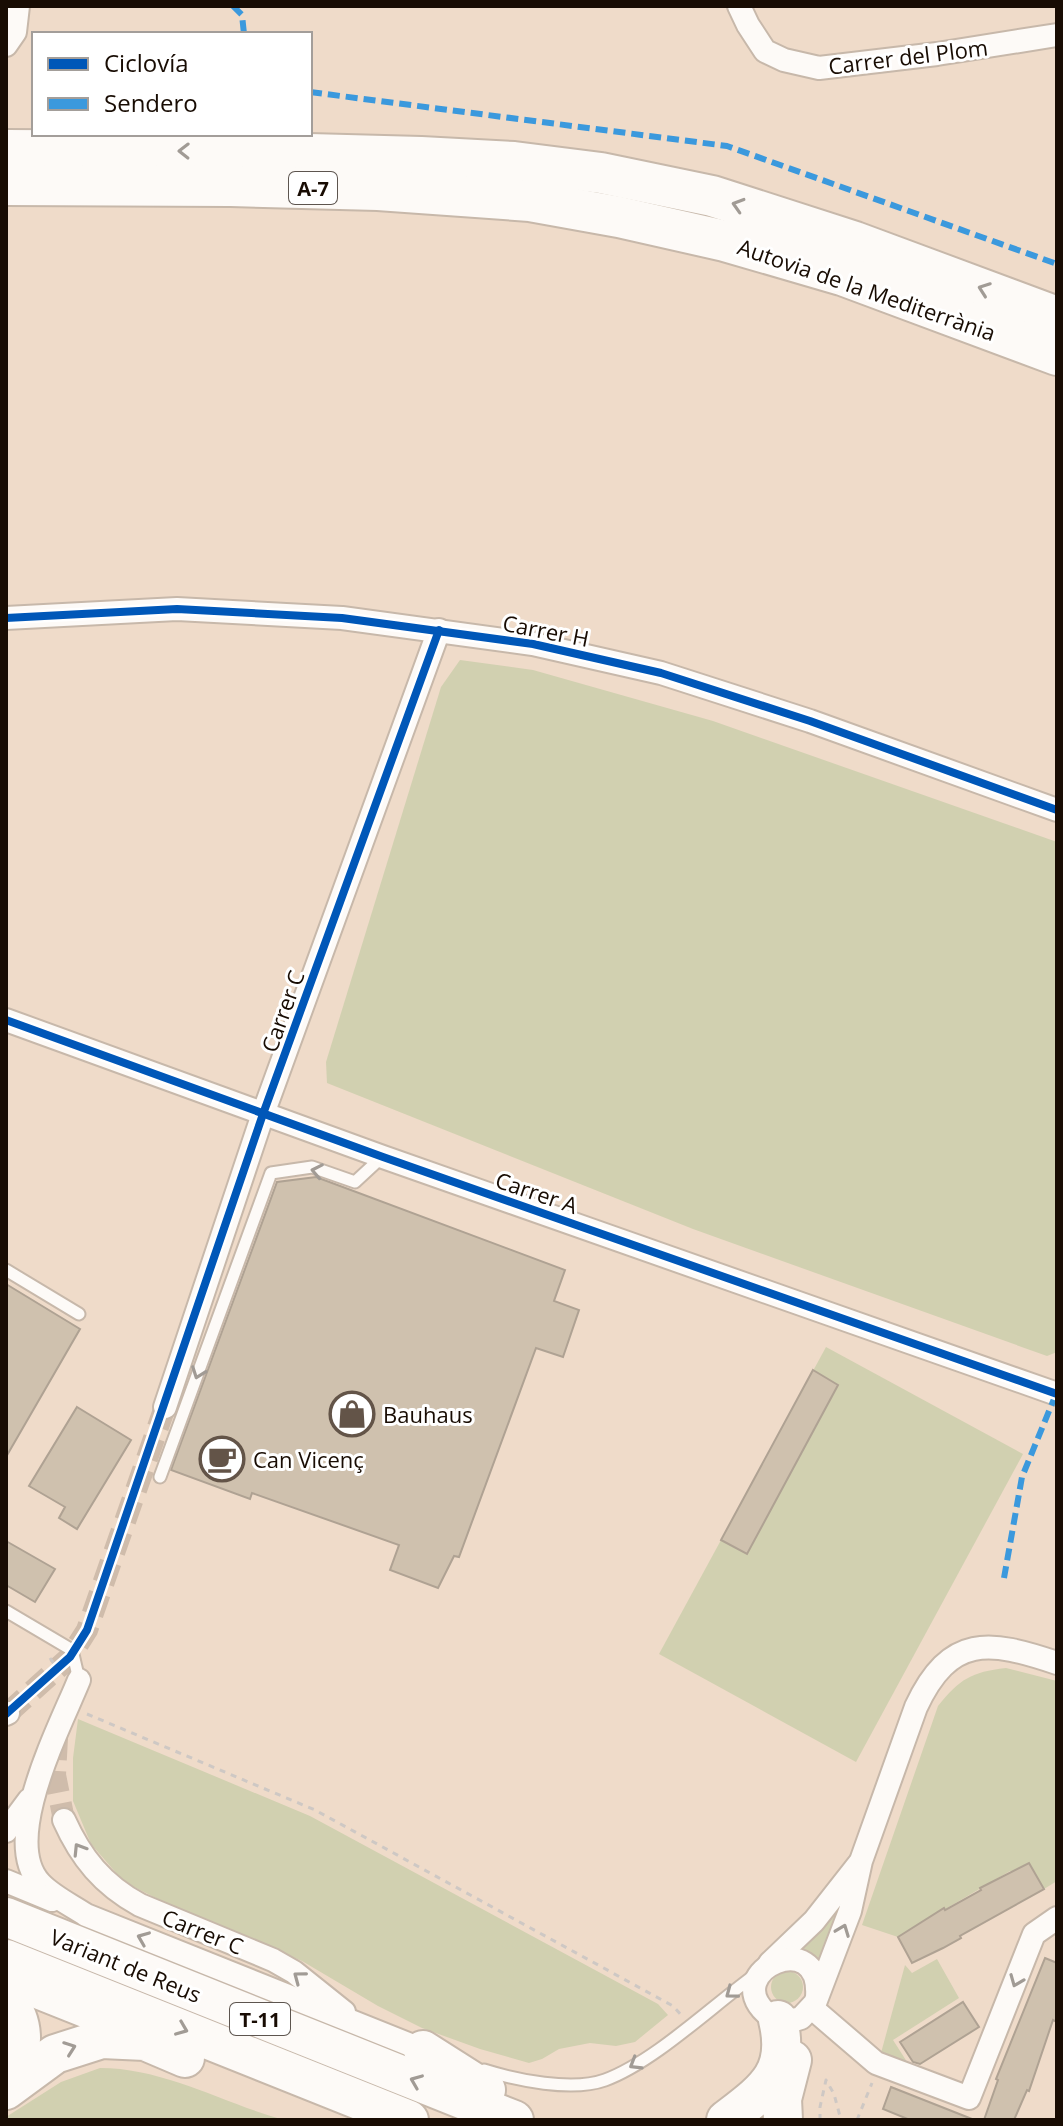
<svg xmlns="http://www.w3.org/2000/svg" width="1063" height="2126" viewBox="0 0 1063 2126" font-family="'Open Sans',sans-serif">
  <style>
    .green { fill: #d1d0b0 }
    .building { fill: #cfc1ae; stroke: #afa293; stroke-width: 2 }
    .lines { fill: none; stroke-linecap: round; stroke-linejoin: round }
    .minor-tunnel { stroke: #cfbcab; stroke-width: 22; stroke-dasharray: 22 11; stroke-linecap: butt }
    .service-casing { stroke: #c7b8aa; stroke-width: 15 }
    .minor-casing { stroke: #c7b8aa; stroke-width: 26 }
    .trunk-casing { stroke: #c7b8aa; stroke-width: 42 }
    .motorway-casing { stroke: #c7b8aa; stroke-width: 44 }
    .path { stroke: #cec8c4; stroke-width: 3; stroke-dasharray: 6 6; stroke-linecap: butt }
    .service { stroke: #fdfaf7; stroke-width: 11 }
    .minor { stroke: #fdfaf7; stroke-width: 22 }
    .trunk { stroke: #fdfaf7; stroke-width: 38 }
    .motorway { stroke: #fdfaf7; stroke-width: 40 }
    .quiet { stroke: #3b99dd; stroke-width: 6; stroke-dasharray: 12 6; stroke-linecap: butt }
    .cycleway-casing { stroke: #fff; stroke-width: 13 }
    .cycleway { stroke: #0057b8; stroke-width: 8 }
    .oneway { stroke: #a19b95 }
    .labels { text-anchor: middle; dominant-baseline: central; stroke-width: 6; stroke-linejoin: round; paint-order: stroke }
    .shield { fill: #fff; stroke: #5d554f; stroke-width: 2 }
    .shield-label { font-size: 20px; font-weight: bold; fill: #180c03 }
    .street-label { font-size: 22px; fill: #180c03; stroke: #fff }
    .poi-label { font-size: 22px; fill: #180c03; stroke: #fff; text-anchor: start }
  </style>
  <rect width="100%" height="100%" fill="#efdbc9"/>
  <g class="green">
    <polygon points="460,660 533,670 713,721 1057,842 1057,1352 1047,1356 693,1229 327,1083 326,1062 441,687"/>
    <polygon points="826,1347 1023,1454 856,1762 659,1654"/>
    <path d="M1006,1668l51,13v200l-13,8 -34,-18 -112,66 -36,-12 76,-219c22,-27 33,-34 68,-38z"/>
    <polygon points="78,1719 310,1816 658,2004 668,2015 635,2042 616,2046 590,2043 559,2049 542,2059 529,2063 480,2049 422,2028 378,2006 302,1961 172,1906 124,1882 91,1844 73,1801 73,1758"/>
    <polygon points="843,1901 822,1967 815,1957 795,1947"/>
    <polygon points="937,1959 959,1998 893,2040 909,2065 881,2053 905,1965 912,1973"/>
    <circle cx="787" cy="1987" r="16"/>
    <path d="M100,2068c64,0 123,35 184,52h-278v-3l55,-35z"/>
  </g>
  <g class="building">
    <polygon points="316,1177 565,1270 554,1301 579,1310 563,1357 536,1348 459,1557 454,1556 438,1588 390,1570 399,1545 252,1493 250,1499 171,1470 277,1182"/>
    <polygon points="6,1284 80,1329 6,1457"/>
    <polygon points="813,1370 838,1385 747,1554 721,1540"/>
    <polygon points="77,1407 131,1440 77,1529 59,1518 65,1507 29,1486"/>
    <polygon points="6,1541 55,1569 35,1602 6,1585"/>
    <polygon points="1029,1863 1044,1889 960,1936 961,1938 943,1948 912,1963 898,1937 944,1908 945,1910 981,1890 980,1888"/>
    <polygon points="1045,1958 1057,1963 1057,2022 1053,2020 1029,2091 1027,2090 1014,2120 984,2120 998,2080 996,2079"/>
    <polygon points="963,2002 979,2027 920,2064 913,2062 900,2042"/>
    <polygon points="891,2087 972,2119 972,2120 910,2120 883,2109"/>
  </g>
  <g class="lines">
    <g class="minor-tunnel">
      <polyline points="8,1713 70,1657 87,1630 165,1407"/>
      <polyline points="57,1738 55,1775 64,1820"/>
    </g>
    <g class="service-casing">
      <g id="service">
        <polyline points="6,1270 79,1314"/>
        <polyline points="160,1477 271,1173 312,1167 355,1182 382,1157"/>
        <polyline points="6,1611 72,1650 79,1680"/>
        <path d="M484,2070c32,10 88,22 121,10 49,-18 107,-74 150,-105"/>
      </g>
    </g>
    <g class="minor-casing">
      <g id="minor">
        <polyline points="739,6 748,25 765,51 784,60 819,68 937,54 1057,35"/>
        <polyline points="6,45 15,32 18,6"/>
        <polyline points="6,618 177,609 342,618 533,644 661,673 810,721 1057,810"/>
        <polyline points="6,1020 383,1157 1057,1394"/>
        <polyline points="165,1407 263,1114 439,630"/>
        <path d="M79,1680c-19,47 -79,160 -39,203 12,13 31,22 46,32l337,135"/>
        <polyline points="6,1714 8,1713"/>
        <path d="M64,1820c17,38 39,65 76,85l133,55 21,12 50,40"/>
        <polyline points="6,1831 29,1800"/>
        <polyline points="6,1881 52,1900"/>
        <polyline points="770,1963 814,1921 858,1865"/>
        <polyline points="6,1985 124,2032"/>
        <path d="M817,1997c5,-72 -97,-26 -51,16 10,9 23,9 35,5l14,-15 35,-92 11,-50 55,-154c34,-73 73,-67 141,-44"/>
        <polyline points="812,2008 876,2063 969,2098 1034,1934 1057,1918"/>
      </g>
    </g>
    <g class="trunk-casing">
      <g id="trunk">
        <polyline points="6,1917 514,2120"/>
        <polyline points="6,1959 409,2120"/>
        <path d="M6,2001c20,18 20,56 0,75"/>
        <polyline points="423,2050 486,2090"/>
        <polyline points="6,2090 55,2054 102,2039 145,2041 185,2058"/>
        <path d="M726,2120c39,-30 65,-47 52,-100"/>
        <polyline points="783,2120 782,2099 792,2060"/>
      </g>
    </g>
    <g class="motorway-casing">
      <g id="motorway">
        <polyline points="6,150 195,151 421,157 514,162 601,173 712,196 855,242 1057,317"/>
        <polyline points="6,185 231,186 378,190 530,201 619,217 725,241 842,275 1057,355"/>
      </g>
    </g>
    <g class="path">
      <polyline points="50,1658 57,1668 58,1677"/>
      <polyline points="87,1714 315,1810 673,2006 682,2016"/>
      <polyline points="820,2120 820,2107 826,2080 834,2094 841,2120"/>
      <polyline points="857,2120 872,2083"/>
    </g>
    <use href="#service" class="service"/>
    <use href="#minor" class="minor"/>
    <use href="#trunk" class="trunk"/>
    <use href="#motorway" class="motorway"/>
    <g class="quiet">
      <polyline points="233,6 242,15 244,34"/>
      <polyline points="310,92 727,146 1057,264"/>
      <polyline points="1004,1578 1022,1477 1056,1394"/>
    </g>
    <g class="cycleway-casing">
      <g id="cycleway">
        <polyline points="6,618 177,609 342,618 533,644 661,673 810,721 1057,810"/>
        <polyline points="6,1020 383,1157 1057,1394"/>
        <polyline points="6,1714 70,1657 87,1630 263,1114 439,630"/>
      </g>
    </g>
    <use href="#cycleway" class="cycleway"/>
  </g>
  <defs><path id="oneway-chevron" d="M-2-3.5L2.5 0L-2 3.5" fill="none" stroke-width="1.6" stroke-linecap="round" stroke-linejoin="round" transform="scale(2)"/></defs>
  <g class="oneway">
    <use href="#oneway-chevron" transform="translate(184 151) rotate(-179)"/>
    <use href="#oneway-chevron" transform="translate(738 205) rotate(-163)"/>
    <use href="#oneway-chevron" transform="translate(984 289) rotate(-160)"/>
    <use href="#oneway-chevron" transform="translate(317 1171) rotate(-169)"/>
    <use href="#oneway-chevron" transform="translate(198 1373) rotate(110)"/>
    <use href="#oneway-chevron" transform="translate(79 1849) rotate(-122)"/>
    <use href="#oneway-chevron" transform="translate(843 1930) rotate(-69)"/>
    <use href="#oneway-chevron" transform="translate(143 1938) rotate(-158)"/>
    <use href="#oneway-chevron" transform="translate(299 1977) rotate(-143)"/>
    <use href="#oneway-chevron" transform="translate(1016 1981) rotate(112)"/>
    <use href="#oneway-chevron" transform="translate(731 1993) rotate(143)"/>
    <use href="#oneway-chevron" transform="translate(182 2029) rotate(22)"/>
    <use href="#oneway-chevron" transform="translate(70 2048) rotate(-20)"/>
    <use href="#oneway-chevron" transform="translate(635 2064) rotate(149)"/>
    <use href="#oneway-chevron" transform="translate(416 2081) rotate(-158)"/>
  </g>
  <defs>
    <g id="shop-ring" transform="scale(2.3)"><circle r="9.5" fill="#fff" stroke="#635448" stroke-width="1.5"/><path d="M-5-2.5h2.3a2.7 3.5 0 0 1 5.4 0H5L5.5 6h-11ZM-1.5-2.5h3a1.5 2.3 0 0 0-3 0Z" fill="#635448"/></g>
    <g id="cafe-ring" transform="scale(2.3)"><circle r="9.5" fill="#fff" stroke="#635448" stroke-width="1.5"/><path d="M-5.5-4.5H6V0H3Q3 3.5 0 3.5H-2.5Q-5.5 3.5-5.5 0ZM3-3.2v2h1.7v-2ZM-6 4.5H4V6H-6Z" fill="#635448"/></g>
  </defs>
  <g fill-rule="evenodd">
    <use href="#shop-ring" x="352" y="1414"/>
    <use href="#cafe-ring" x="222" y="1459"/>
  </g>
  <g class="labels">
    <g class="shield">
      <rect x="289" y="172" width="48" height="32" rx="6"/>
      <rect x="230" y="2003" width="60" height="32" rx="6"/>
    </g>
    <g class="shield-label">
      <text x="313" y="188">A-7</text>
      <text x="260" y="2019">T-11</text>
    </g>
    <g class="street-label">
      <text transform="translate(908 56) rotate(-7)">Carrer del Plom</text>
      <text transform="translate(867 289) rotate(19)">Autovia de la Mediterrània</text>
      <text transform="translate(546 630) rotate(11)">Carrer H</text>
      <text transform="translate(282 1011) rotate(-70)">Carrer C</text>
      <text transform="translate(537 1192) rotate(19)">Carrer A</text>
      <text transform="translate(203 1931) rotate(22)">Carrer C</text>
      <text transform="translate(126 1965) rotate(22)">Variant de Reus</text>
    </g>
    <g class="poi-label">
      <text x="383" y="1414">Bauhaus</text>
      <text x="253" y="1459">Can Vicenç</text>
    </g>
  </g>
  <rect width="1063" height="2126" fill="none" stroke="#180c03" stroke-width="16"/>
  <rect x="32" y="32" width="280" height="104" fill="#ffffff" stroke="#a39e9a" stroke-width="2"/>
  <rect x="48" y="58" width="40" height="12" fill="#0057b8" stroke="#a39e9a" stroke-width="2"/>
  <text x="104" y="72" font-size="24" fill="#180c03">Ciclovía</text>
  <rect x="48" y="98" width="40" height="12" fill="#3b99dd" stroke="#a39e9a" stroke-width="2"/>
  <text x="104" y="112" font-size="24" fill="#180c03">Sendero</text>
</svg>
